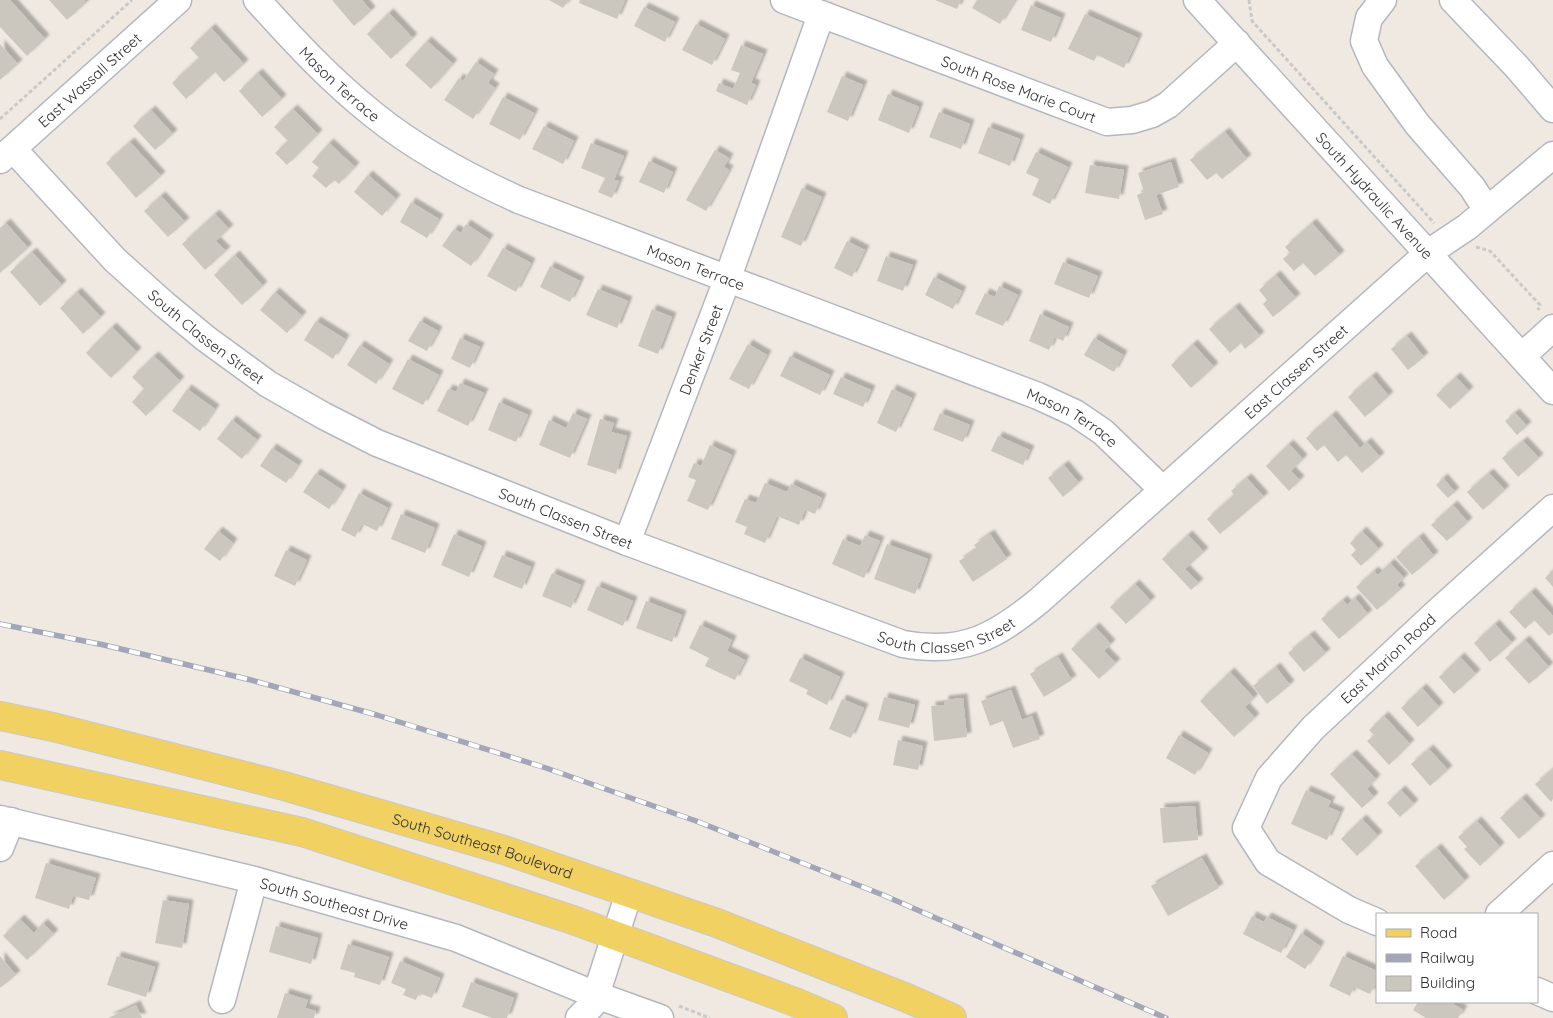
<svg xmlns="http://www.w3.org/2000/svg" width="1553" height="1018" viewBox="0 0 1553 1018" font-family="Quicksand,sans-serif">
  <style>
    .building { fill: #cbc7bf; filter: url(#shadow) }
    .lines { fill: none; stroke-linecap: round; stroke-linejoin: round }
    .minor-casing { stroke: #b4b7c1; stroke-width: 29 }
    .major-casing { stroke: #c9c9c9; stroke-width: 30 }
    .path { stroke: #c9c9c9; stroke-width: 3; stroke-dasharray: 4 2.5; stroke-linecap: butt }
    .minor { stroke: #fff; stroke-width: 26 }
    .major { stroke: #f2d163; stroke-width: 28 }
    .rail-casing { stroke: #a3a6b8; stroke-width: 5.5 }
    .rail { stroke: #fff; stroke-width: 4; stroke-dasharray: 11; stroke-linecap: butt }
    .labels { text-anchor: middle; dominant-baseline: central; stroke-width: 5; stroke-linejoin: round; paint-order: stroke }
    .street-label { font-size: 15px; fill: #2e2e2e; stroke: #fff }
  </style>
  <defs>
    <filter id="shadow"><feDropShadow dx="4.5" dy="-4.5" stdDeviation="1" flood-color="#0004"/></filter>
  </defs>
  <rect width="100%" height="100%" fill="#efe9e1"/>
  <g class="building">
    <polygon points="0,0 10,0 45,39 27,56 0,27"/>
    <polygon points="49,0 84,0 86,3 67,20"/>
    <polygon points="332,0 362,0 371,11 354,26"/>
    <polygon points="549,0 569,0 563,8"/>
    <polygon points="580,0 625,0 617,19 579,3"/>
    <polygon points="935,0 961,0 957,9"/>
    <polygon points="977,0 1015,0 1000,24 972,8"/>
    <polygon points="1031,5 1061,18 1051,42 1021,30"/>
    <polygon points="644,7 675,22 665,42 634,26"/>
    <polygon points="389,13 413,38 391,59 367,34"/>
    <polygon points="1085,14 1138,38 1124,68 1097,55 1094,61 1068,49"/>
    <polygon points="696,24 725,39 712,65 682,50"/>
    <polygon points="211,28 244,64 224,82 215,72 186,99 172,83 199,58 190,48"/>
    <polygon points="427,41 453,64 431,89 405,65"/>
    <polygon points="0,44 18,64 0,80"/>
    <polygon points="741,45 763,54 751,83 756,85 747,105 716,91 719,83 733,89 740,73 731,70"/>
    <polygon points="476,62 494,74 488,83 495,88 473,119 444,100 459,78 463,81"/>
    <polygon points="258,73 282,99 262,117 239,91"/>
    <polygon points="842,76 863,85 848,121 827,112"/>
    <polygon points="888,94 919,107 909,133 878,120"/>
    <polygon points="503,97 534,113 520,140 489,124"/>
    <polygon points="293,109 318,134 287,165 275,153 288,141 274,127"/>
    <polygon points="151,110 173,134 155,150 133,126"/>
    <polygon points="939,112 970,124 961,149 929,137"/>
    <polygon points="544,126 574,141 563,164 532,149"/>
    <polygon points="988,127 1020,139 1010,166 978,153"/>
    <polygon points="1225,132 1247,159 1222,179 1216,173 1207,180 1190,160"/>
    <polygon points="130,142 161,176 136,198 106,163"/>
    <polygon points="329,143 355,167 339,184 334,180 326,188 312,176 319,168 312,162"/>
    <polygon points="591,143 624,156 614,180 619,181 612,198 598,192 605,178 581,168"/>
    <polygon points="715,150 729,158 724,167 729,170 706,211 686,200"/>
    <polygon points="1036,152 1068,167 1050,204 1032,195 1039,179 1026,173"/>
    <polygon points="649,161 673,172 664,193 639,182"/>
    <polygon points="1171,162 1179,187 1156,195 1163,214 1145,220 1137,195 1144,192 1138,173"/>
    <polygon points="1090,165 1124,170 1119,199 1085,193"/>
    <polygon points="368,175 396,199 382,216 354,192"/>
    <polygon points="802,188 822,197 801,246 781,237"/>
    <polygon points="161,196 185,222 168,237 144,211"/>
    <polygon points="411,202 439,219 427,238 400,222"/>
    <polygon points="215,214 229,229 216,241 226,251 205,270 182,244"/>
    <polygon points="6,223 28,248 0,273 0,228"/>
    <polygon points="1312,223 1340,255 1315,276 1303,263 1294,271 1283,259 1290,253 1285,247"/>
    <polygon points="466,224 489,239 471,266 442,246 454,229 461,233"/>
    <polygon points="847,241 865,250 852,277 834,268"/>
    <polygon points="503,248 531,263 516,292 487,276"/>
    <polygon points="32,252 62,285 40,306 10,272"/>
    <polygon points="235,255 263,286 242,305 214,275"/>
    <polygon points="886,256 913,265 903,291 877,281"/>
    <polygon points="1063,262 1098,276 1089,298 1054,284"/>
    <polygon points="550,266 580,281 570,302 540,287"/>
    <polygon points="1276,275 1296,298 1273,317 1263,304 1267,300 1259,290"/>
    <polygon points="934,277 962,291 953,309 925,295"/>
    <polygon points="999,286 1018,295 1003,326 975,314 985,293 995,297"/>
    <polygon points="598,289 628,301 617,328 586,315"/>
    <polygon points="77,292 101,317 83,334 60,308"/>
    <polygon points="275,292 302,316 287,333 260,310"/>
    <polygon points="1235,307 1260,336 1245,349 1241,343 1230,353 1209,329"/>
    <polygon points="652,309 672,317 658,354 638,346"/>
    <polygon points="1040,314 1069,327 1063,341 1055,337 1049,350 1029,341"/>
    <polygon points="316,321 345,339 333,359 304,340"/>
    <polygon points="420,321 438,331 427,351 408,341"/>
    <polygon points="112,327 137,352 111,378 86,353"/>
    <polygon points="1407,336 1424,357 1408,370 1391,349"/>
    <polygon points="460,338 480,347 470,368 451,359"/>
    <polygon points="1094,338 1123,355 1114,372 1084,355"/>
    <polygon points="748,344 767,355 749,389 729,379"/>
    <polygon points="1193,344 1214,367 1191,388 1171,365"/>
    <polygon points="360,345 389,364 376,384 347,365"/>
    <polygon points="154,356 180,381 146,416 132,402 144,389 132,377"/>
    <polygon points="790,356 830,375 820,395 780,376"/>
    <polygon points="408,359 439,375 423,405 392,389"/>
    <polygon points="1372,376 1389,396 1365,417 1348,397"/>
    <polygon points="841,377 871,390 863,407 833,394"/>
    <polygon points="1456,377 1469,391 1450,409 1436,395"/>
    <polygon points="460,383 484,393 468,426 437,411 448,389 456,392"/>
    <polygon points="187,389 215,409 200,431 172,411"/>
    <polygon points="892,389 912,398 896,432 877,423"/>
    <polygon points="499,402 528,415 516,442 488,430"/>
    <polygon points="573,413 587,419 570,458 539,445 549,420 566,428"/>
    <polygon points="940,413 970,425 963,442 933,430"/>
    <polygon points="1515,413 1527,426 1517,435 1505,421"/>
    <polygon points="1332,415 1360,448 1367,442 1380,457 1362,473 1346,455 1338,462 1324,445 1317,451 1306,438"/>
    <polygon points="600,419 614,423 611,432 627,436 616,474 587,465"/>
    <polygon points="232,420 257,440 242,459 217,439"/>
    <polygon points="998,436 1030,450 1023,465 991,451"/>
    <polygon points="1523,441 1539,458 1518,477 1502,458"/>
    <polygon points="1289,444 1303,459 1291,471 1300,480 1289,491 1266,466"/>
    <polygon points="710,445 732,455 708,510 687,501 696,480 688,477 694,463 701,466"/>
    <polygon points="272,448 298,465 286,483 260,466"/>
    <polygon points="1064,465 1079,483 1063,497 1048,478"/>
    <polygon points="316,473 342,490 329,509 303,492"/>
    <polygon points="1489,473 1505,490 1483,510 1467,492"/>
    <polygon points="1247,478 1264,497 1220,534 1207,519 1234,495 1231,491"/>
    <polygon points="1443,478 1455,492 1448,498 1436,485"/>
    <polygon points="765,483 787,492 791,484 822,498 815,514 805,510 799,525 777,516 765,543 744,534 747,527 735,522 745,499 756,503"/>
    <polygon points="359,493 388,508 377,531 362,524 355,537 341,530"/>
    <polygon points="1453,505 1468,522 1447,541 1431,525"/>
    <polygon points="401,514 435,528 425,553 391,539"/>
    <polygon points="218,531 233,543 220,561 204,549"/>
    <polygon points="1362,531 1379,549 1361,566 1351,555 1356,550 1350,543"/>
    <polygon points="454,534 482,546 469,577 441,565"/>
    <polygon points="990,534 1007,559 973,582 959,561 977,549 974,545"/>
    <polygon points="865,535 880,541 864,578 832,564 843,539 860,546"/>
    <polygon points="1188,535 1204,552 1185,569 1199,583 1191,590 1162,559"/>
    <polygon points="1419,537 1434,556 1412,575 1396,557"/>
    <polygon points="887,544 928,559 915,594 874,579"/>
    <polygon points="286,550 307,560 295,586 274,576"/>
    <polygon points="502,555 531,567 522,589 493,577"/>
    <polygon points="1390,563 1404,578 1397,585 1401,589 1377,610 1356,587 1374,571 1378,575"/>
    <polygon points="1553,570 1553,587 1545,578"/>
    <polygon points="552,573 581,585 571,608 542,596"/>
    <polygon points="1135,584 1151,601 1126,624 1110,607"/>
    <polygon points="597,586 633,601 623,626 587,610"/>
    <polygon points="1531,592 1553,616 1553,633 1549,636 1534,620 1525,629 1509,612"/>
    <polygon points="1355,598 1368,614 1339,639 1321,619 1343,600 1347,605"/>
    <polygon points="646,601 682,615 672,642 636,628"/>
    <polygon points="1495,624 1512,643 1490,662 1474,643"/>
    <polygon points="700,625 732,640 727,651 745,660 735,680 705,666 709,658 689,648"/>
    <polygon points="1095,627 1111,644 1104,651 1116,663 1099,679 1071,649"/>
    <polygon points="1310,635 1326,653 1304,672 1288,653"/>
    <polygon points="1525,640 1549,667 1529,684 1505,658"/>
    <polygon points="1058,657 1072,680 1044,697 1030,674"/>
    <polygon points="1460,657 1476,674 1454,694 1439,677"/>
    <polygon points="800,658 840,677 827,705 806,694 808,690 789,681"/>
    <polygon points="1276,667 1290,685 1267,704 1253,686"/>
    <polygon points="1230,672 1254,698 1245,707 1255,718 1234,737 1200,701"/>
    <polygon points="1422,688 1439,707 1418,727 1401,708"/>
    <polygon points="1011,690 1022,720 1032,716 1040,739 1013,748 1003,721 990,726 981,701"/>
    <polygon points="884,697 915,705 909,728 878,720"/>
    <polygon points="963,698 967,737 934,741 931,706 944,705 944,700"/>
    <polygon points="842,699 864,708 851,738 829,729"/>
    <polygon points="1384,716 1410,744 1389,765 1367,741 1374,735 1369,730"/>
    <polygon points="1179,735 1208,753 1195,775 1166,758"/>
    <polygon points="898,740 923,746 918,770 893,765"/>
    <polygon points="1429,749 1448,770 1430,786 1411,764"/>
    <polygon points="1352,754 1376,779 1367,789 1374,797 1362,808 1330,774"/>
    <polygon points="1553,769 1553,799 1551,802 1535,784"/>
    <polygon points="1306,790 1331,801 1328,807 1340,812 1327,840 1291,824"/>
    <polygon points="1401,790 1414,804 1400,817 1387,803"/>
    <polygon points="1522,798 1541,819 1519,839 1500,818"/>
    <polygon points="1195,806 1198,840 1163,843 1160,808"/>
    <polygon points="1362,819 1378,836 1357,856 1341,839"/>
    <polygon points="1477,821 1500,847 1480,866 1464,849 1467,847 1458,837"/>
    <polygon points="1437,848 1465,881 1444,900 1415,866"/>
    <polygon points="1202,858 1219,888 1168,916 1151,886"/>
    <polygon points="46,863 96,878 89,900 73,896 69,909 35,898"/>
    <polygon points="163,900 189,904 182,948 155,943"/>
    <polygon points="1252,916 1264,922 1267,917 1293,930 1281,953 1243,934"/>
    <polygon points="20,919 34,933 43,923 54,934 27,960 3,936"/>
    <polygon points="276,926 318,938 311,964 269,952"/>
    <polygon points="1301,933 1320,946 1305,969 1286,957"/>
    <polygon points="348,944 389,957 380,985 354,977 355,973 340,969"/>
    <polygon points="0,956 16,975 0,988"/>
    <polygon points="117,956 155,967 146,997 107,985"/>
    <polygon points="1343,956 1377,971 1377,981 1370,994 1354,987 1350,996 1329,986"/>
    <polygon points="400,961 440,978 432,998 419,993 416,1000 403,995 406,989 391,983"/>
    <polygon points="471,982 514,998 507,1018 492,1018 462,1007"/>
    <polygon points="285,993 308,1000 305,1008 316,1011 314,1018 277,1018"/>
    <polygon points="1418,1002 1450,1002 1463,1010 1458,1018 1426,1018 1413,1010"/>
    <polygon points="136,1005 142,1018 108,1018"/>
  </g>
  <g class="lines">
    <g class="minor-casing">
      <g id="minor">
        <path id="s1" d="M257,0c36,40 74,81 117,115 43,35 94,62 145,85l519,196 37,17 28,19 60,58"/>
        <path id="s2" d="M784,0l323,122 25,-2 20,-6 16,-9 69,-62"/>
        <path id="s3" d="M1197,0l356,391"/>
        <polyline points="1383,0 1369,18 1364,41 1375,66 1417,124 1472,187 1487,210"/>
        <polyline points="1453,0 1517,67 1553,109"/>
        <path id="s4" d="M13,149l102,111 49,44 41,34 63,46 56,32 53,27 250,99 276,102c60,11 92,-7 137,-44l388,-347 39,-26 86,-72"/>
        <path id="s5" d="M0,160l178,-160"/>
        <polyline points="1522,356 1553,328"/>
        <path id="s6" d="M627,542l100,-262 94,-265"/>
        <path id="s7" d="M0,819l254,61 202,58 140,57 64,23"/>
        <polyline points="0,848 11,821"/>
        <polyline points="1499,914 1553,865"/>
        <path id="s8" d="M1377,922l-28,-12 -81,-48 -22,-34 23,-50 44,-50 122,-114 118,-106"/>
        <polyline points="1537,991 1553,998"/>
        <polyline points="222,1000 254,880"/>
        <polyline points="579,1018 592,1005 596,995 629,893"/>
      </g>
    </g>
    <g class="major-casing">
      <g id="major">
        <path id="s9" d="M0,716l53,11 231,59 220,64 213,73 190,75 45,20"/>
        <polyline points="0,765 302,832 573,920 795,1002 833,1018"/>
      </g>
    </g>
    <g class="path">
      <polyline points="1249,0 1252,21 1434,223"/>
      <polyline points="0,119 132,0"/>
      <polyline points="1476,247 1490,251 1540,305 1538,310"/>
      <polyline points="679,1006 710,1018"/>
    </g>
    <use href="#minor" class="minor"/>
    <use href="#major" class="major"/>
    <g class="rail-casing">
      <polyline id="rail" points="0,624 104,645 251,680 377,715 546,768 696,821 883,895 1166,1018"/>
    </g>
    <use href="#rail" class="rail"/>
  </g>
  <g class="labels">
    <g class="street-label">
      <text stroke="none"><textPath href="#s5" startOffset="120">East Wassall Street</textPath></text>
      <text stroke="none"><textPath href="#s1" startOffset="118">Mason Terrace</textPath></text>
      <text stroke="none"><textPath href="#s2" startOffset="251">South Rose Marie Court</textPath></text>
      <text stroke="none"><textPath href="#s3" startOffset="264">South Hydraulic Avenue</textPath></text>
      <text stroke="none"><textPath href="#s1" startOffset="522">Mason Terrace</textPath></text>
      <text stroke="none"><textPath href="#s4" startOffset="270">South Classen Street</textPath></text>
      <text stroke="none"><textPath href="#s6" startOffset="206">Denker Street</textPath></text>
      <text stroke="none"><textPath href="#s4" startOffset="1528">East Classen Street</textPath></text>
      <text stroke="none"><textPath href="#s1" startOffset="928">Mason Terrace</textPath></text>
      <text stroke="none"><textPath href="#s4" startOffset="675">South Classen Street</textPath></text>
      <text stroke="none"><textPath href="#s4" startOffset="1080">South Classen Street</textPath></text>
      <text stroke="none"><textPath href="#s8" startOffset="389">East Marion Road</textPath></text>
      <text stroke="none"><textPath href="#s9" startOffset="500">South Southeast Boulevard</textPath></text>
      <text stroke="none"><textPath href="#s7" startOffset="345">South Southeast Drive</textPath></text>
    </g>
  </g>
  <rect x="1376" y="913" width="162" height="90" fill="#ffffff" stroke="#ababab"/>
  <rect x="1386" y="929" width="25" height="8" fill="#f2d163" stroke="#ababab"/>
  <text x="1420" y="938" font-size="15" fill="#2e2e2e">Road</text>
  <rect x="1386" y="954" width="25" height="8" fill="#a3a6b8" stroke="#ababab"/>
  <text x="1420" y="963" font-size="15" fill="#2e2e2e">Railway</text>
  <rect x="1386" y="976" width="25" height="15" fill="#cbc7bf" stroke="#ababab"/>
  <text x="1420" y="988" font-size="15" fill="#2e2e2e">Building</text>
</svg>
